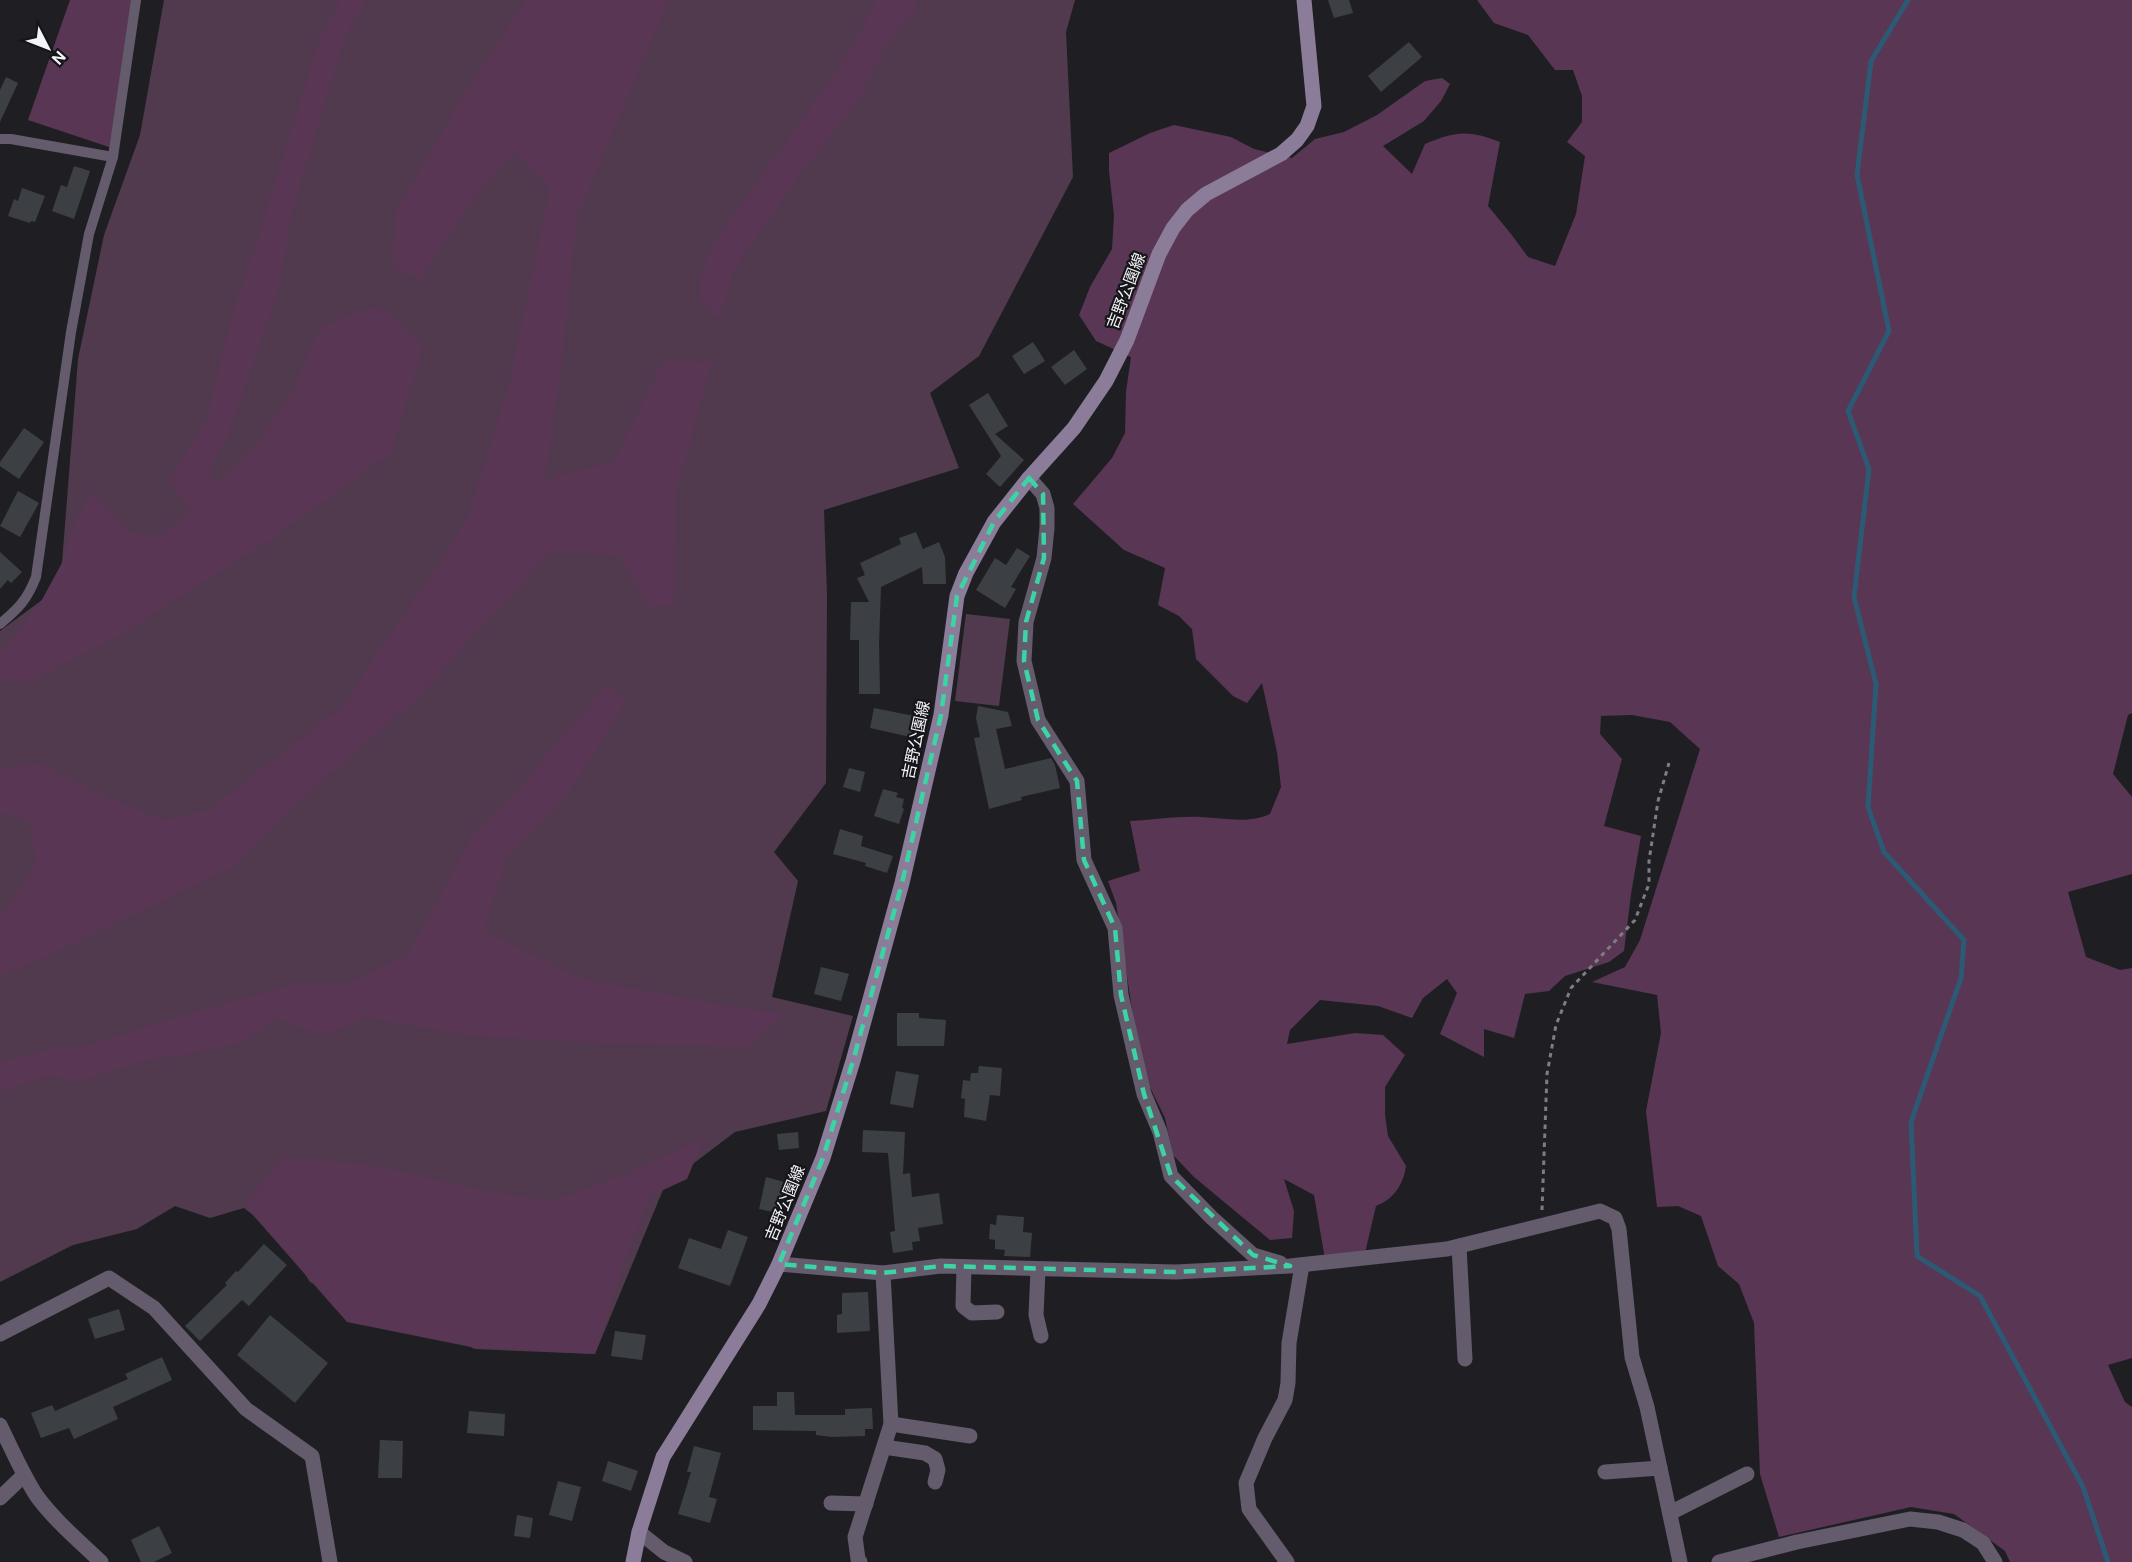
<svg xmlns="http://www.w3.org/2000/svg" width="2132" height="1562" viewBox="0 0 2132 1562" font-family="'DM Sans','Noto Sans JP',sans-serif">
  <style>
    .green { fill: #513a4e }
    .forest { fill: #593654 }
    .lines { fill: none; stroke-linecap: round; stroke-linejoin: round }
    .stream { stroke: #2c5a75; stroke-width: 5 }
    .building { fill: #3c3f43 }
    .path { stroke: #7d7e81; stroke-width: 3; stroke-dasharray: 4.5 4.5; stroke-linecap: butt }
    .service { stroke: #645b6d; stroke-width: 10 }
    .minor { stroke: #645b6d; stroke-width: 15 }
    .tertiary { stroke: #645b6d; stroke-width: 15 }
    .secondary { stroke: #8b7d99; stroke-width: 15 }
    .marked { fill: none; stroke: #3cd4a4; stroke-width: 4.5; stroke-dasharray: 12 8; stroke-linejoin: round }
    .labels { text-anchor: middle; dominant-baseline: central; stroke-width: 4.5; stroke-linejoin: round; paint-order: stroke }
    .street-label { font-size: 16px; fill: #f3f4f7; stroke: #16161a }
  </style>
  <rect width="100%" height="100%" fill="#1f1f23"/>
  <g class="green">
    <polygon points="164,0 1075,0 1066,32 1073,177 979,356 930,393 959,468 824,510 827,595 826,783 774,852 798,881 772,997 853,1016 826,1111 735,1132 665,1185 595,1354 475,1349 399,1315 339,1298 310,1282 279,1235 244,1208 210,1218 175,1206 137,1229 73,1245 0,1282 0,631 42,600 62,563 78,359 104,235 140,135"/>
    <polygon points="966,614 1010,619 999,706 955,701"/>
  </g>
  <g class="forest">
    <polygon points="70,0 141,0 115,149 28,120"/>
    <polygon points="340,0 367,0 345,36 291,216 280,287 227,438 208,471 217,484 251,452 289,397 321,326 378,305 424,344 391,453 270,540 122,634 29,682 0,679 0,654 42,600 61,565 73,527 92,491 129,532 159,536 191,512 170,480 207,419 234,308 264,219 320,37"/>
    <polygon points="526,0 669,0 577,217 561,371 545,480 614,461 663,361 712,362 676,494 674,604 648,608 620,556 553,551 412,703 311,791 229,869 39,960 0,976 0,919 36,864 30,823 0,812 0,775 4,769 39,763 105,796 162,820 208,810 345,705 380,648 441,562 469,514 510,380 550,188 513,152 472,202 420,279 393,267 395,213 461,99"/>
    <polygon points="877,0 917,0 915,12 888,42 860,98 802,172 734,270 720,317 717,319 701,300 701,277 712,245 825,88 849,52"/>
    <path d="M1477,0h655v713l-4,2 -15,59 19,23v77l-64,18 18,65 34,13 12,-2v390l-24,7 17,37 7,5v155h-122l-5,-11 -51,-37 -43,-7 -132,30 -19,-63 -6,-151 -15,-39 -21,-18 -17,-50 -23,-10 -21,1 -11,-96 15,-78 -4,-38 -65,-13 33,-15 15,-27 60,-191 -30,-27 -38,-7 -31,1 -1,18 22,25 -18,67 37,10 -10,58 -7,57 -15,11 -44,14 -16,15 -24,3 -11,44 -30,-9v28l-44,-23 17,-41 -10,-14 -24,19 -11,20 -34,-12 -58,-6 -30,30 -3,14 68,-11 28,2 22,20 -20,32v28l3,21 18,30c-3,19 -12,33 -30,40l-11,47 -40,6 -11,-64 -30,-16 10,32 -2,27 -22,2 -76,-63 -21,-22 -8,-37 -24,-49 -25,-166 -8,-22 32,-10 -10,-50c23,-1 47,-5 71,-4 23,1 47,7 69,-3l11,-27 -4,-35 -15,-69 -15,20 -14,-7 -37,-37 -4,-30 -13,-13 -21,-11 7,-37 -41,-18 -51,-46 39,-46 13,-25 1,-41 5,-35 -35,-16 -17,-26 11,-28 22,-38 2,-34 -5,-44v-18l41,-20 24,-8 57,12 23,12 38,9 23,-19 29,-7 33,-17 48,-34 17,-3 8,6 -9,17 -17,20 -41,25 29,28 13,-30c32,-13 43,-14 75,-2l-12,64 23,28 17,23 27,9 21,-52 9,-58 -18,-14 15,-20v-26l-9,-26h-18l-27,-35 -34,-12z"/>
    <polygon points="607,684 627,699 569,793 508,856 484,930 583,979 734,1007 784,1014 750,1047 618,1044 470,1036 367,1018 322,1036 275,1018 244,1042 196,1053 147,1060 80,1081 48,1075 0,1092 0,1062 48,1050 86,1046 167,1020 291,985 348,983 407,955 476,830 523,784"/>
    <polygon points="704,1138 687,1179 650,1196 626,1258 595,1354 476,1348 347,1322 245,1206 282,1158 365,1164 488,1191 552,1201 628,1173"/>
  </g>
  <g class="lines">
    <polyline class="stream" points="1908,0 1871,61 1857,175 1889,331 1848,411 1869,469 1854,597 1876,684 1868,807 1884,852 1964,940 1961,978 1911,1122 1917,1256 1980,1296 2083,1487 2108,1562"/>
  </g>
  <g class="building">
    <polygon points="1328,0 1349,0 1353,13 1334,18"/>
    <polygon points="1409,42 1422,57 1381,92 1368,76"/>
    <polygon points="6,77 18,83 0,122 0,90"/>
    <polygon points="74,166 90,171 74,219 52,211 61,185 67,187"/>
    <polygon points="22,188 45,196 35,222 31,221 30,223 8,216 14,199 18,201"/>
    <polygon points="1033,342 1045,361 1024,374 1012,356"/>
    <polygon points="1074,350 1087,369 1065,385 1051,367"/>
    <polygon points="988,393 1008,426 995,434 1024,460 1000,487 986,474 1001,456 969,405"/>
    <polygon points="24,428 44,442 19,479 0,466 0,462"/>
    <polygon points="18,491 39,503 20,537 0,526"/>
    <polygon points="916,532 923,549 939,542 945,557 946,584 923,584 922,567 881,587 879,644 880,694 859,694 859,640 850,640 851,602 869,602 857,578 865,575 860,563 901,544 899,538"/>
    <polygon points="1017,548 1030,556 1011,587 1016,589 1005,608 976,590 995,558 1006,565"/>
    <polygon points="0,552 22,572 11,583 8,580 0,589"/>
    <polygon points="978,706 1008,712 1012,726 996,729 1005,769 1051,758 1055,765 1060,788 1021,797 1022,800 989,809 974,738 980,737 976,718"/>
    <polygon points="874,708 919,717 915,738 870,728"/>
    <polygon points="849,768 865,772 860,792 843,787"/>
    <polygon points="883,789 898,793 896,797 904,799 902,808 904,809 899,824 874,816"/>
    <polygon points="840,829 863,836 861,846 893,856 887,873 865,866 866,863 833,854"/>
    <polygon points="821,967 849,974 841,1001 814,994"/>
    <polygon points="897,1013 919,1013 919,1018 946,1020 944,1046 897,1046"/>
    <polygon points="979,1066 1002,1068 1000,1096 990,1095 986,1121 964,1117 965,1099 961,1098 963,1080 970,1081 971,1073 978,1073"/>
    <polygon points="896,1071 919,1075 913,1108 890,1104"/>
    <polygon points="863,1130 905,1132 903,1174 910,1173 912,1197 939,1193 943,1224 918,1228 920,1241 912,1242 913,1250 893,1253 890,1232 895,1231 888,1153 862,1152"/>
    <polygon points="798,1132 799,1148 779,1150 777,1134"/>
    <polygon points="766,1177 784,1182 778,1213 759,1209"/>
    <polygon points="997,1215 1024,1217 1023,1232 1032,1233 1030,1257 1004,1256 1005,1250 995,1249 995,1240 989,1239 990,1224 996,1225"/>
    <polygon points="728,1230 748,1237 730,1286 678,1268 689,1238 721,1249"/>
    <polygon points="264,1244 287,1265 249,1306 242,1300 200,1341 185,1326 227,1285 225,1283 236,1271 238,1272"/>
    <polygon points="868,1292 870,1331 837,1333 837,1315 842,1314 842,1293"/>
    <polygon points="119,1309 125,1330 95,1339 88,1319"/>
    <polygon points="270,1315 328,1363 295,1403 237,1355"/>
    <polygon points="615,1331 646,1335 642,1360 611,1356"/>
    <polygon points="162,1357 172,1380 113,1407 118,1419 74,1439 69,1428 41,1438 31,1413 52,1405 55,1411 128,1379 125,1374"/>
    <polygon points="777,1392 794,1392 795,1415 845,1415 845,1409 872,1408 873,1429 865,1429 865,1436 832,1437 816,1435 816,1431 753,1430 753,1406 777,1406"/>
    <polygon points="469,1411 505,1414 504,1436 467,1433"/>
    <polygon points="380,1440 403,1441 402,1478 378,1478"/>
    <polygon points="694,1446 721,1453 709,1497 717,1499 710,1523 678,1514 691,1472 687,1472"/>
    <polygon points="608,1461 638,1471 631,1491 602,1481"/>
    <polygon points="558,1481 581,1487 572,1521 549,1515"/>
    <polygon points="517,1515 533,1518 530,1538 514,1536"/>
    <polygon points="159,1526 172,1553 154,1562 141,1562 131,1540"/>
  </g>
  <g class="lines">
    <polyline class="path" points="1542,1210 1547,1074 1556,1025 1571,988 1635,920 1649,884 1649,861 1658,801 1669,763"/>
    <g class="service">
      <polyline points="0,139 11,139 113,157"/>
      <path d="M0,624c19,-16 27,-24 36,-47l35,-245 18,-98 24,-77 23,-157"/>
    </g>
    <g class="minor">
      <polyline points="1029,478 1043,494 1047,508 1047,528 1044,558 1026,622 1024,661 1038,720 1077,781 1084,860 1115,928 1121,995 1144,1094 1160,1132 1171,1176 1211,1217 1253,1255 1280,1263"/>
      <polyline points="1459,1246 1465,1359"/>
      <polyline points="779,1264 883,1273 941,1266 1176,1272 1290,1266 1447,1249 1600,1211 1615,1218 1619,1229 1632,1357 1647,1407 1680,1562"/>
      <polyline points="964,1267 963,1306 972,1313 997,1312"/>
      <polyline points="1038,1270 1036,1315 1041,1336"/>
      <polyline points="0,1334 109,1278 154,1308 246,1409 312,1456 330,1562"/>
      <polyline points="891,1424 970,1436"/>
      <polyline points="884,1447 925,1453 935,1459 938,1470 935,1482"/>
      <polyline points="1605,1472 1660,1468"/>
      <polyline points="0,1498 24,1475"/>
      <polyline points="831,1503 866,1504"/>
      <polyline points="1670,1513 1747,1474"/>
      <polyline points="639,1532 664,1552 685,1562"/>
      <polyline points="860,1562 858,1559 855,1537 891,1424 883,1273"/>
      <polyline points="1287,1562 1249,1509 1246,1483 1265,1438 1285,1400 1288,1383 1289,1343 1302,1265"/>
      <polyline points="1719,1562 1797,1542 1910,1519 1938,1522 1963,1530 1983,1543 1995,1562"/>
    </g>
    <path class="tertiary" d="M0,1425c11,23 22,48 36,70 18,25 43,46 65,67"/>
    <polyline class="secondary" points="633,1562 639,1532 663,1457 759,1304 779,1264 823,1158 853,1061 902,883 941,715 957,596 966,573 994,522 1029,478 1074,428 1106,381 1127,340 1159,254 1173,228 1187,210 1206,194 1281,154 1297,140 1307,126 1314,106 1304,0"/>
  </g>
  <path class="marked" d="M1029,478l14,16 1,64 -18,64 -2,39 14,59 39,61 7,79 31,68 6,67 23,99 27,82 82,79 37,11 -114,6 -235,-6 -58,7 -104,-9 44,-106 30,-97 49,-178 39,-168 16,-119 37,-74z"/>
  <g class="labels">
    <g class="street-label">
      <text transform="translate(1126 291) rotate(-69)">吉野公園線</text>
      <text transform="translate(916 740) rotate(-78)">吉野公園線</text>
      <text transform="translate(785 1203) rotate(-68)">吉野公園線</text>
    </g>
  </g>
  <g transform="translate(48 48) rotate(132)" stroke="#16161a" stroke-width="4.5" paint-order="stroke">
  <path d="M0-4.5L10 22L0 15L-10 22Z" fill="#f3f4f7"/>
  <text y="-9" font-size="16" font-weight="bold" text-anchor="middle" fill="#f3f4f7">N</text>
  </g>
</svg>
